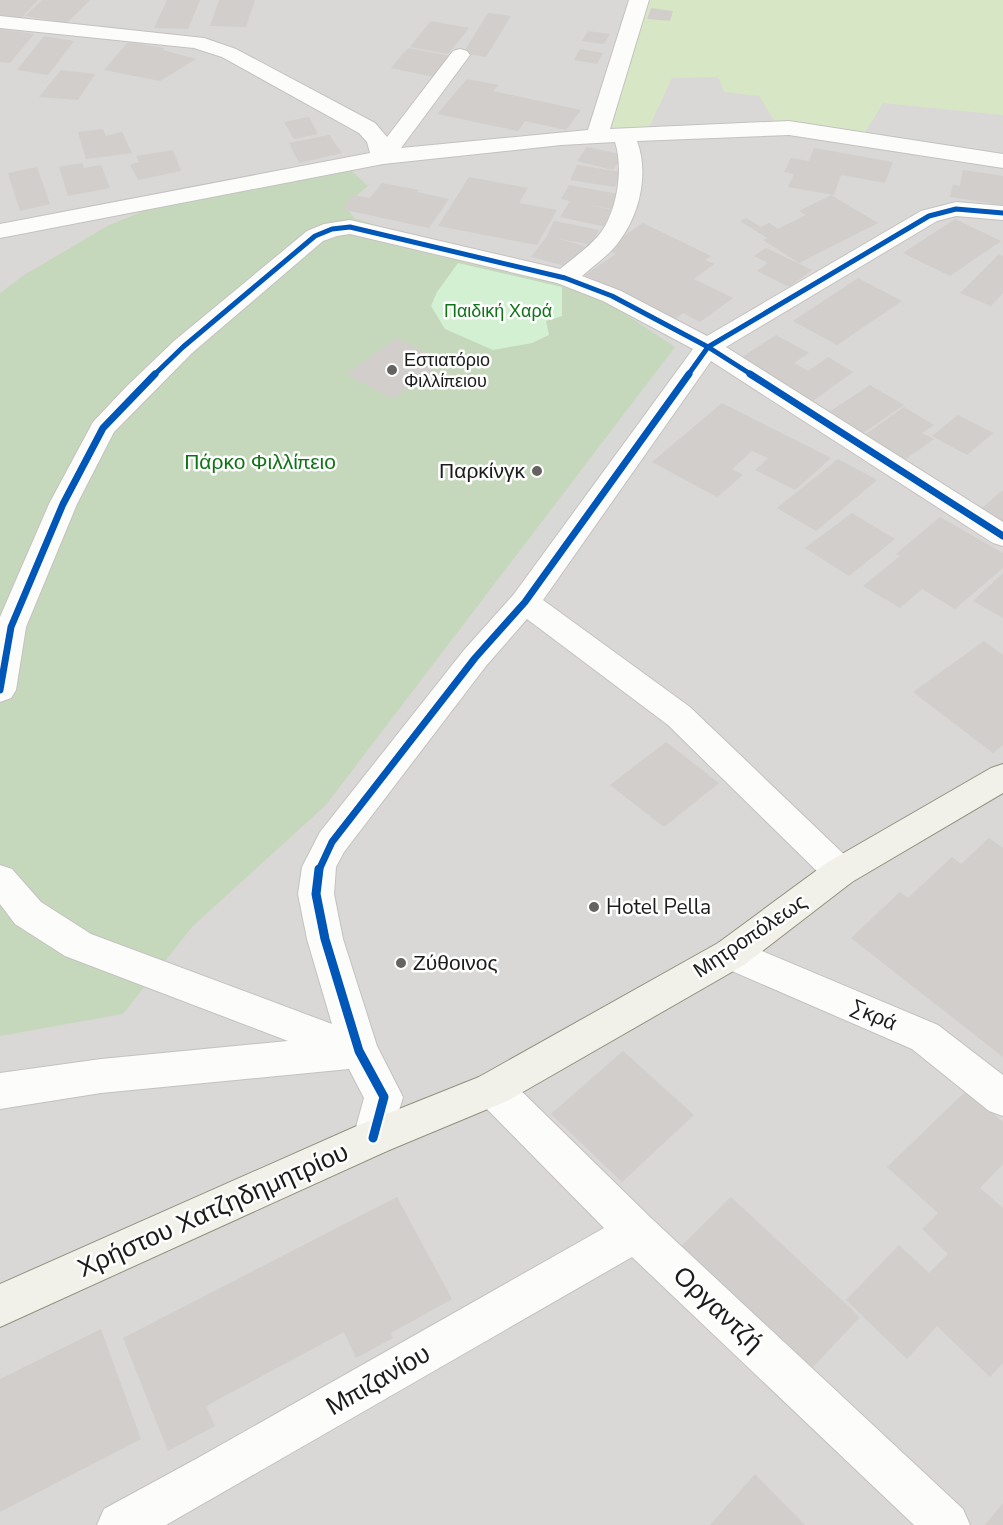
<svg xmlns="http://www.w3.org/2000/svg" width="1003" height="1525" viewBox="0 0 1003 1525" font-family="'Nunito Sans',sans-serif">
  <style>
    .residential { fill: #d9d8d6 }
    .religious { fill: #d8d8d6 }
    .grass { fill: #d7e7c5 }
    .forest { fill: #c6d8bb }
    .park { fill: #d3f0d3 }
    .building { fill: #d1cecc }
    .lines { fill: none; stroke-linecap: round; stroke-linejoin: round }
    .minor-casing { stroke: #c3c2c1; stroke-width: 2 }
    .secondary-casing { stroke: #91927e; stroke-width: 2 }
    .minor { fill: #fcfcfb; fill-rule: evenodd }
    .secondary { fill: #f2f1e9; fill-rule: evenodd }
    .cycleway-far2-casing { stroke: #fff; stroke-width: 8 }
    .cycleway-far1-casing { stroke: #fff; stroke-width: 10 }
    .cycleway-casing { stroke: #fff; stroke-width: 13 }
    .cycleway-far2 { stroke: #0057b8; stroke-width: 5 }
    .cycleway-far1 { stroke: #0057b8; stroke-width: 7 }
    .cycleway { stroke: #0057b8; stroke-width: 9 }
    .poi-dot { fill: #646362; stroke: #fff; stroke-width: 2 }
    .labels { text-anchor: middle; dominant-baseline: central; stroke-width: 5; stroke-linejoin: round; paint-order: stroke }
    .far-park-label { font-size: 18px; fill: #107417; stroke: #fff }
    .far-poi-label { font-size: 18px; fill: #1c1c1c; stroke: #fff; text-anchor: start }
    .park-label { font-size: 21px; fill: #107417; stroke: #fff }
    .poi-label { font-size: 21px; fill: #1c1c1c; stroke: #fff; text-anchor: start }
    .street-label { font-size: 21px; fill: #1c1c1c; stroke: #fff }
    .near-street-label { font-size: 26px; fill: #1c1c1c; stroke: #fff }
  </style>
  <rect width="100%" height="100%" fill="#eae8e5"/>
  <rect class="residential" x="0" y="0" width="1003" height="1525"/>
  <polygon class="religious" points="632,306 708,347 548,571 446,534 511,428"/>
  <polygon class="grass" points="639,0 1003,0 1003,115 883,103 861,139 779,128 759,96 724,92 718,77 672,78 646,134 597,136"/>
  <polygon class="forest" points="345,165 368,186 345,205 354,218 408,236 416,248 441,257 553,283 607,302 675,347 326,805 193,926 123,1014 0,1036 0,293 24,275 109,225 181,196"/>
  <polygon class="park" points="458,263 562,287 562,316 546,321 549,335 532,343 493,350 445,329 431,306 437,292"/>
  <g class="building">
    <polygon points="0,0 38,0 21,18 0,15"/>
    <polygon points="42,0 90,0 67,23 25,16"/>
    <polygon points="167,0 200,0 188,29 154,28"/>
    <polygon points="219,0 255,0 246,27 210,26"/>
    <polygon points="651,8 673,11 670,21 647,19"/>
    <polygon points="488,13 511,16 486,57 463,53"/>
    <polygon points="431,21 469,28 448,54 410,47"/>
    <polygon points="0,29 34,34 10,63 0,62"/>
    <polygon points="588,31 610,34 604,44 582,41"/>
    <polygon points="44,36 74,41 48,75 17,70"/>
    <polygon points="128,42 164,48 163,50 196,59 160,81 104,70"/>
    <polygon points="408,48 451,56 434,77 391,68"/>
    <polygon points="580,49 603,53 597,64 574,60"/>
    <polygon points="61,70 95,74 78,100 39,97"/>
    <polygon points="467,79 499,85 493,91 581,110 566,130 525,121 518,131 437,114"/>
    <polygon points="309,117 318,134 294,139 284,122"/>
    <polygon points="103,129 106,136 122,132 132,153 86,159 78,132"/>
    <polygon points="329,135 342,153 299,163 289,143"/>
    <polygon points="587,147 624,155 613,170 577,161"/>
    <polygon points="814,148 893,162 885,183 841,175 834,195 788,187 794,174 784,172 791,158 809,161"/>
    <polygon points="173,150 181,171 138,180 130,165 139,162 136,156"/>
    <polygon points="82,163 84,168 101,165 110,188 68,196 59,167"/>
    <polygon points="577,165 621,172 615,187 570,180"/>
    <polygon points="37,167 50,204 20,211 8,173"/>
    <polygon points="963,170 1003,176 1003,205 950,197 953,185 960,186"/>
    <polygon points="469,177 528,188 519,203 557,210 537,245 438,226"/>
    <polygon points="382,183 419,190 417,192 449,199 429,228 341,209 353,195 370,198"/>
    <polygon points="569,185 619,194 611,209 581,203 617,211 607,227 560,217 570,201 561,199"/>
    <polygon points="831,195 878,223 799,263 763,240 767,238 740,221 746,218 761,227 769,223 778,229 806,215 799,211"/>
    <polygon points="955,219 1001,241 950,276 903,253"/>
    <polygon points="554,221 599,230 591,245 555,238 585,246 569,267 531,257 547,236"/>
    <polygon points="643,223 711,256 705,260 714,264 694,279 733,298 700,322 683,313 674,320 585,275 616,254 605,249"/>
    <polygon points="766,248 812,270 789,287 757,271 768,263 754,256"/>
    <polygon points="999,254 1003,256 1003,293 991,306 960,293"/>
    <polygon points="858,278 902,301 837,345 793,321"/>
    <polygon points="776,335 809,353 794,363 808,371 828,357 853,372 813,401 739,359"/>
    <polygon points="397,338 427,353 421,358 437,366 393,399 346,374"/>
    <polygon points="870,385 904,405 863,433 829,412"/>
    <polygon points="722,403 831,458 795,490 755,470 768,458 752,451 732,469 743,475 717,497 652,462"/>
    <polygon points="904,407 934,425 922,433 934,439 903,461 862,437"/>
    <polygon points="958,415 993,433 967,455 932,436"/>
    <polygon points="838,459 877,480 816,531 777,508"/>
    <polygon points="1003,490 1003,528 976,513"/>
    <polygon points="852,513 895,539 849,576 805,548"/>
    <polygon points="940,517 1003,553 1003,568 955,609 922,589 900,608 863,586 900,556 896,554"/>
    <polygon points="1003,573 1003,618 973,601"/>
    <polygon points="984,641 1003,655 1003,745 993,753 913,692"/>
    <polygon points="666,742 719,783 664,827 610,785"/>
    <polygon points="989,838 1003,848 1003,1057 851,938 900,892 908,898 952,857 961,864"/>
    <polygon points="623,1051 694,1115 622,1182 551,1114"/>
    <polygon points="966,1091 1003,1122 1003,1164 980,1188 1003,1208 1003,1363 990,1377 937,1326 907,1359 846,1300 899,1245 929,1273 948,1254 922,1229 938,1213 887,1167"/>
    <polygon points="397,1197 452,1299 391,1333 393,1338 356,1358 344,1332 206,1406 215,1426 168,1451 123,1338"/>
    <polygon points="731,1197 860,1317 802,1379 673,1254"/>
    <polygon points="101,1329 141,1439 0,1512 0,1379"/>
    <polygon points="755,1474 805,1525 710,1525"/>
    <polygon points="1003,1503 1003,1525 985,1525"/>
  </g>
  <g class="lines">
    <g class="minor-casing">
      <g id="minor">
        <path d="M629,0h20l-39,129 179,-8 214,33v14l-214,-33 -152,6c12,32 3,72 -17,99 -9,14 -26,25 -38,36l39,15 86,45 214,-125 35,-9 47,4v14l-47,-4 -19,5 -211,126 277,175v24l-10,-3 -282,-182 -168,239 147,107 162,155 5,10 -5,10 -12,4 -12,-4 -160,-157 -141,-106 -41,47 -142,186 -8,15 -2,27 9,45 34,107 26,51 -16,54 -14,5 -14,-5 -6,-13 11,-40 -15,-29 -248,24 -101,16v-36l101,-14 187,-18 -223,-85 -50,-32 -15,-20v-39l12,4 29,33 50,32 241,90 -25,-85 -9,-45 4,-27 18,-35 144,-182 50,-56 179,-245 -90,-48 -46,-18 -207,-49 -13,2 -14,5 -131,112 -78,79 -37,72 -51,123 -10,63 -5,8 -11,4v-85l49,-113 44,-82 33,-35 48,-46 133,-110 17,-7 26,-4 210,49c12,-10 28,-21 39,-34 18,-22 25,-66 16,-93l-54,3 -178,19 -383,74v-14l370,-71 -3,-11 -8,-9 -137,-76 -28,-9 -194,-20v-12l204,22 32,11 139,74 12,14 66,-86 7,-2 7,2 3,4 -69,93 187,-18z"/>
        <polygon points="731,938 938,1025 1003,1075 1003,1116 989,1111 912,1049 718,965 713,954 718,943"/>
        <polygon points="493,1071 507,1077 651,1218 963,1509 970,1525 914,1525 632,1257 166,1525 97,1525 104,1509 196,1459 604,1228 479,1101 474,1089 479,1077"/>
      </g>
    </g>
    <g class="secondary-casing">
      <polygon id="secondary" points="1003,764 1003,793 852,882 744,965 507,1101 387,1151 0,1327 0,1284 359,1125 479,1077 718,943 828,862 991,768"/>
    </g>
    <use href="#minor" class="minor"/>
    <use href="#secondary" class="secondary"/>
    <g class="cycleway-far2-casing">
      <g id="cycleway-far2">
        <polyline points="154,375 183,347 315,236 332,229 350,227 565,278 612,296 708,347 752,375"/>
        <polyline points="688,375 708,347 929,216 956,209 1003,213"/>
      </g>
    </g>
    <g class="cycleway-far1-casing">
      <g id="cycleway-far1">
        <polyline points="750,374 1003,536"/>
        <polyline points="0,690 11,627 63,504 103,428 155,374"/>
        <polyline points="319,870 332,842 475,658 525,602 689,374"/>
      </g>
    </g>
    <g class="cycleway-casing">
      <polyline id="cycleway" points="319,869 316,894 325,939 359,1051 384,1097 373,1138"/>
    </g>
    <use href="#cycleway-far2" class="cycleway-far2"/>
    <use href="#cycleway-far1" class="cycleway-far1"/>
    <use href="#cycleway" class="cycleway"/>
  </g>
  <g class="poi-dot">
    <circle cx="392" cy="370" r="6"/>
    <circle cx="537" cy="471" r="6"/>
    <circle cx="594" cy="907" r="6"/>
    <circle cx="401" cy="963" r="6"/>
  </g>
  <g class="labels">
    <g class="far-park-label">
      <text x="498" y="311">Παιδική Χαρά</text>
    </g>
    <g class="far-poi-label">
      <text x="404" y="360">Εστιατόριο<tspan x="404" dy="21">Φιλλίπειου</tspan></text>
    </g>
    <g class="park-label">
      <text x="260" y="462">Πάρκο Φιλλίπειο</text>
    </g>
    <g class="poi-label">
      <text x="525" y="471" text-anchor="end">Παρκίνγκ</text>
      <text x="606" y="907">Hotel Pella</text>
      <text x="413" y="963">Ζύθοινος</text>
    </g>
    <g class="street-label">
      <text transform="translate(750 936) rotate(-34)">Μητροπόλεως</text>
      <text transform="translate(874 1015) rotate(23)">Σκρά</text>
    </g>
    <g class="near-street-label">
      <text transform="translate(213 1210) rotate(-24)">Χρήστου Χατζηδημητρίου</text>
      <text transform="translate(718 1309) rotate(43)">Οργαντζή</text>
      <text transform="translate(378 1380) rotate(-30)">Μπιζανίου</text>
    </g>
  </g>
</svg>
